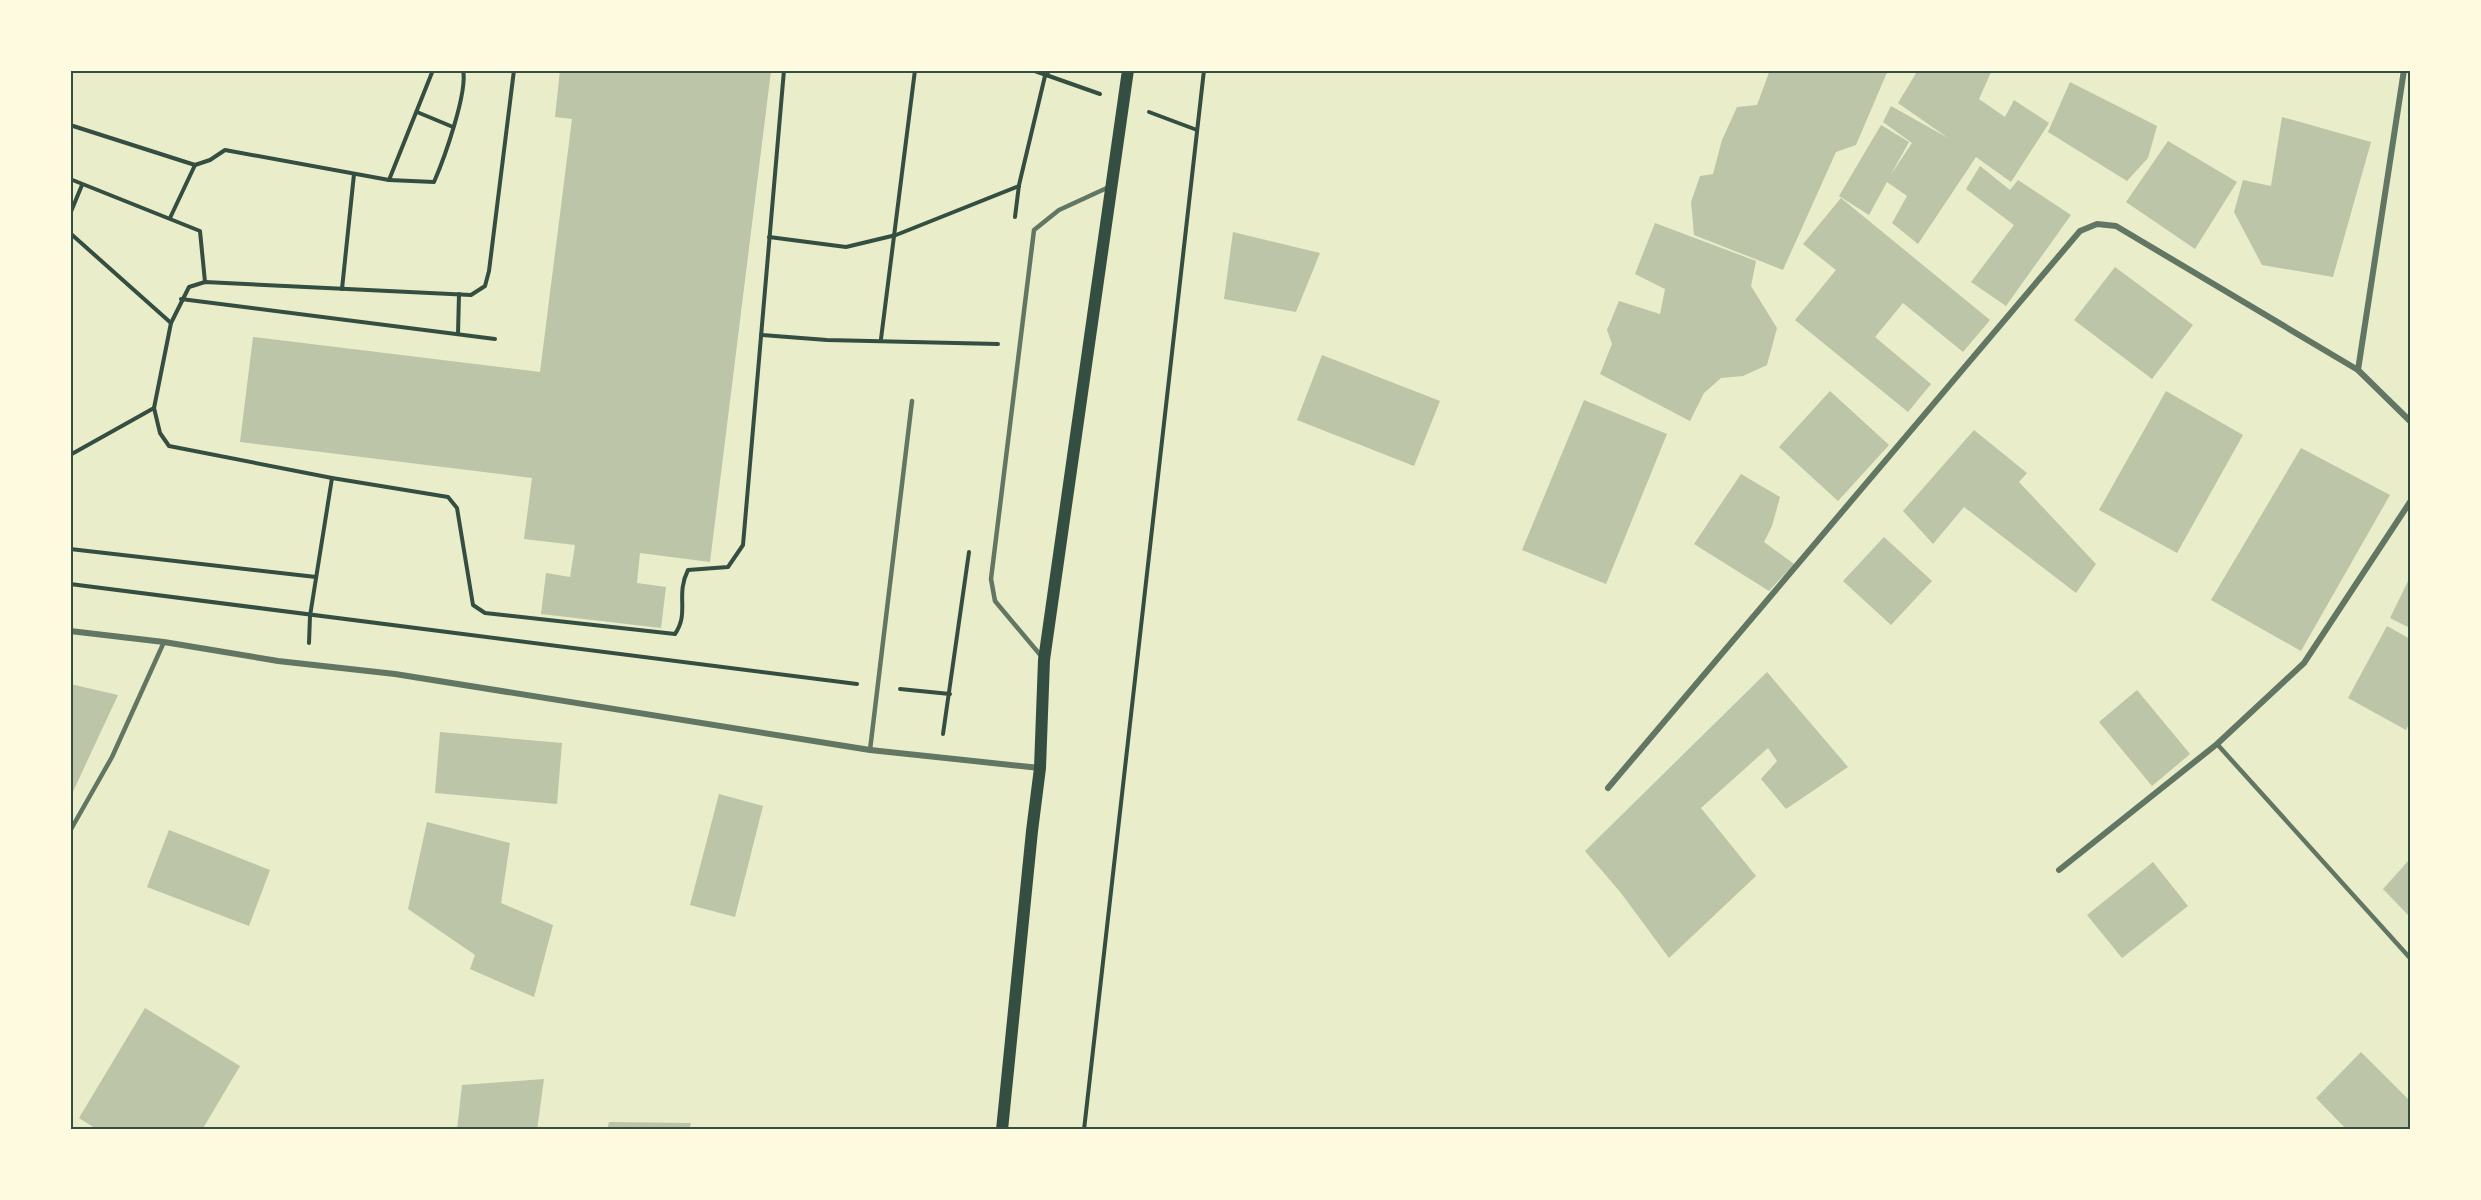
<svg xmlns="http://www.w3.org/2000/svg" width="2481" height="1200" viewBox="0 0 2481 1200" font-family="'Fira Sans Condensed',sans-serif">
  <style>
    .building { fill: #bcc5a7 }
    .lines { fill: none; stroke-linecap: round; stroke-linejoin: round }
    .path { stroke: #344e41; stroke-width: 4 }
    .service { stroke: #617663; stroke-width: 4.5 }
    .minor { stroke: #617663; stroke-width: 6 }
    .secondary { stroke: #344e41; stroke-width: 12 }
    .neatline { fill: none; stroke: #344e41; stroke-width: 2 }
  </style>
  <rect width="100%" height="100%" fill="#e9edc9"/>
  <g class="building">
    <polygon points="560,70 771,71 710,562 640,553 637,583 666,587 661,628 541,614 546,573 570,577 575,545 524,539 532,478 240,442 253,337 540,372 572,119 555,117"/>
    <polygon points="1770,70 1888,70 1856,145 1836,152 1783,270 1694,235 1691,202 1700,176 1713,174 1722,140 1737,107 1757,105"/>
    <polygon points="1918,70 1992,70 1979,99 2005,117 2014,100 2049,123 2011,182 1976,157 1918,244 1892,223 1907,196 1887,182 1869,215 1839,196 1881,125 1909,142 1890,176 1912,143 1883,122 1891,106 1948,138 1898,103"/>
    <polygon points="2070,82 2157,126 2148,158 2127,181 2048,132"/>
    <polygon points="2282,117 2371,142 2333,277 2262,265 2234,212 2243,180 2271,186"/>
    <polygon points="2168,141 2237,182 2195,249 2126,202"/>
    <polygon points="1980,166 2010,190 2018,180 2071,215 2006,306 1971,282 2014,225 1966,189"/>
    <polygon points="1841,198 1990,320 1963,352 1903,303 1875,337 1931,384 1908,412 1795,320 1836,270 1803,244"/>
    <polygon points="1655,223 1756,261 1751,286 1777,328 1767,365 1743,376 1721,378 1704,393 1690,421 1600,374 1612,344 1607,330 1619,301 1660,314 1665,289 1635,274"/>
    <polygon points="1233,232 1320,253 1296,312 1224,299"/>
    <polygon points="2115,267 2193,325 2152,379 2074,320"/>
    <polygon points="1322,355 1440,401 1414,466 1297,420"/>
    <polygon points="1830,391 1889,445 1838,501 1779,447"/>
    <polygon points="2166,391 2243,435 2177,553 2099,510"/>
    <polygon points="1584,400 1667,434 1606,584 1522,550"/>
    <polygon points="1974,430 2027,473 2019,482 2096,564 2076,593 1964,507 1933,544 1903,511"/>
    <polygon points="2301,448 2390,495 2301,651 2211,600"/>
    <polygon points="1741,474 1780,497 1772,526 1764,542 1794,564 1769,591 1694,544"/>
    <polygon points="1884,537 1932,581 1891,625 1843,581"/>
    <polygon points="2410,577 2410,628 2390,618"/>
    <polygon points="2387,626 2410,639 2410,722 2406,730 2348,698"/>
    <polygon points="1767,672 1848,767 1786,809 1761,779 1777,761 1768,748 1701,808 1756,876 1669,958 1621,893 1585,851"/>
    <polygon points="70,684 118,695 70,798"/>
    <polygon points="2137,690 2190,754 2152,786 2099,722"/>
    <polygon points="440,732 562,743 557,804 435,793"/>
    <polygon points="719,794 763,806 735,917 690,905"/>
    <polygon points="427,822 510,843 501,903 553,925 534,997 470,969 475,955 408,909"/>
    <polygon points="169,830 270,870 249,926 147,887"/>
    <polygon points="2410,859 2410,917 2383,889"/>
    <polygon points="2153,862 2188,906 2122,958 2087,915"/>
    <polygon points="145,1008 240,1066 202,1130 98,1130 79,1118"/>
    <polygon points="2361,1052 2410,1101 2410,1130 2347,1130 2316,1098"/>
    <polygon points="544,1079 537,1130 457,1130 462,1085"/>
    <polygon points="609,1122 691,1123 689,1130 607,1130"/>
  </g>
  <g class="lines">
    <g class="path">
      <path d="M514,70l-25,201 -4,15 -14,9 -266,-13 -16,5 -18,36 -17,85 6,25 9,13 163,32 116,19 9,11 16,97 12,8 190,21c15,-22 0,-38 13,-64l40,-3 15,-22 41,-475"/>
      <polyline points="1032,70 1100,94"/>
      <polyline points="417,112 453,127"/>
      <polyline points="1149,112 1197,130"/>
      <polyline points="70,125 195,165 210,160 225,150 389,180 433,70"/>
      <polyline points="70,179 200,231 205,282"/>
      <path d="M389,180l45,2c10,-23 34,-90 29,-112"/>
      <polyline points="70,214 82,185"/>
      <polyline points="1015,217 1019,185 1045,76 1050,70"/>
      <polyline points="170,218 195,165"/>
      <polyline points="70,233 171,323"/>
      <polyline points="769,237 846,247 896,235 1019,186"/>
      <polyline points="342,289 354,174"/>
      <polyline points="181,299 495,339"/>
      <polyline points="458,334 459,294"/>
      <polyline points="761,335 827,340 998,344"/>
      <polyline points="881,339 915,70"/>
      <polyline points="70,455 154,408"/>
      <polyline points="70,549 316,577"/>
      <polyline points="70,584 857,684"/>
      <polyline points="309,643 310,616 332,478"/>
      <polyline points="900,689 950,694"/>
      <polyline points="943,734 969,552"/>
      <polyline points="1084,1130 1204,70"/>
    </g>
    <g class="service">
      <polyline points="1042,657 995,601 991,579 1034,230 1059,210 1109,187"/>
      <polyline points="2217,744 2410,958"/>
      <polyline points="870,750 912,401"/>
      <polyline points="70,831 112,757 164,642"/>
    </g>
    <g class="minor">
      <polyline points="2358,370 2404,70"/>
      <polyline points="70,631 164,642 278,661 395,674 870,750 1040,768"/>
      <polyline points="1608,788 2080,231 2097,224 2116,226 2358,370 2410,421"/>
      <polyline points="2059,870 2217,744 2304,663 2410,502"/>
    </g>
    <polyline class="secondary" points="1002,1130 1032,831 1040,768 1044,660 1128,70"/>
  </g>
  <rect width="2481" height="1200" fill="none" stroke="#fefae0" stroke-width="144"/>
  <rect x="72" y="72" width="2337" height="1056" class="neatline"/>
</svg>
